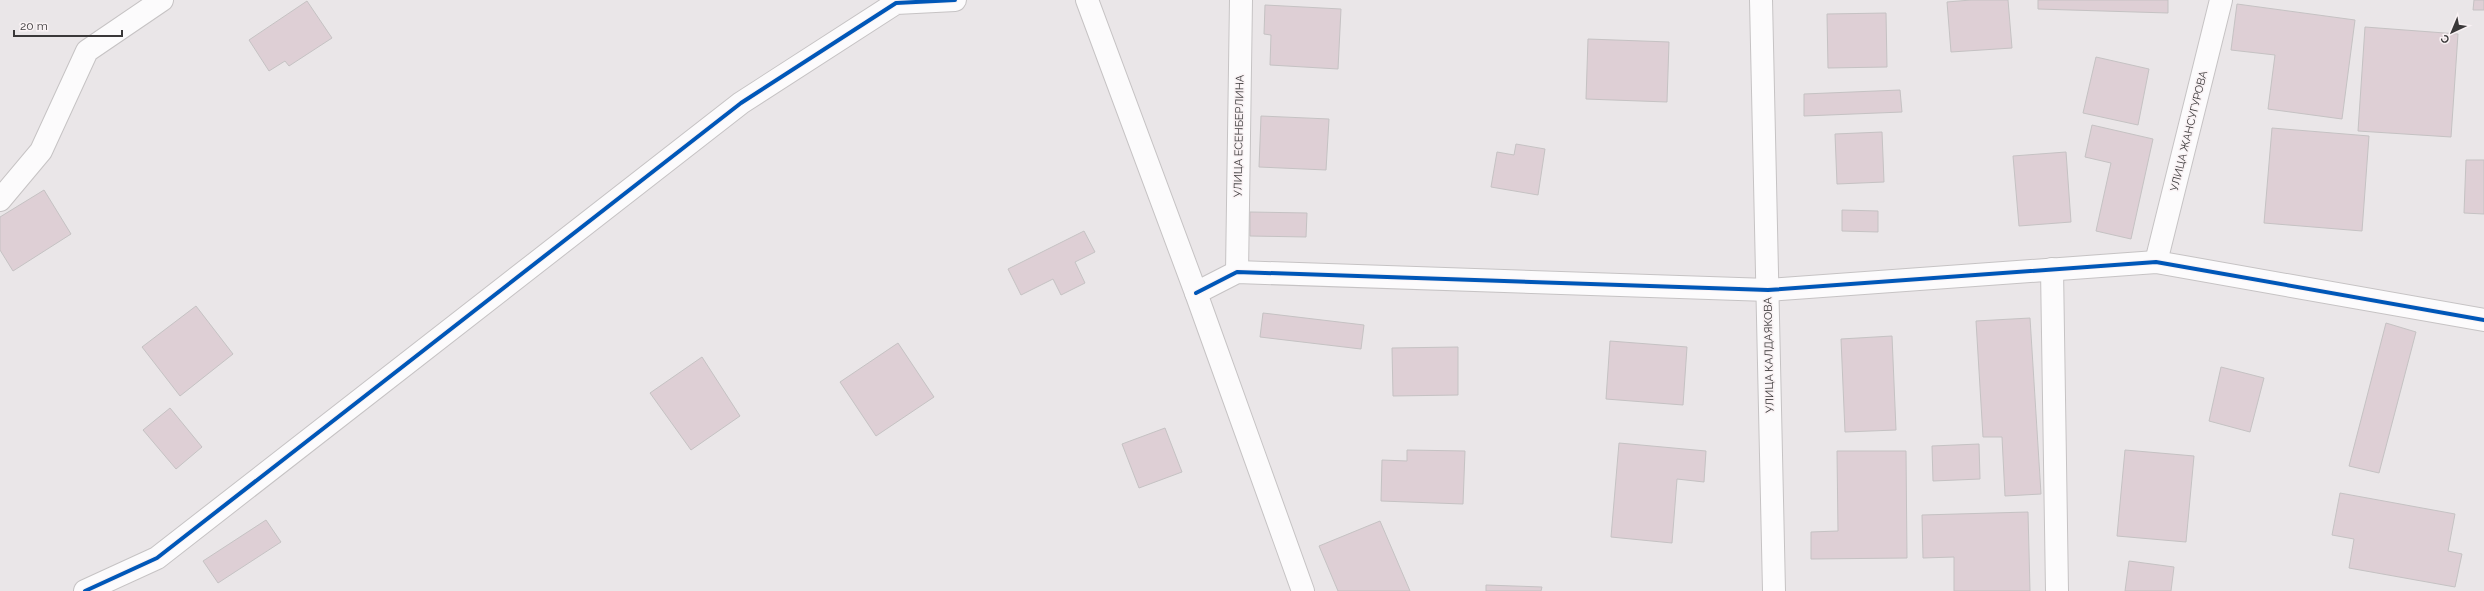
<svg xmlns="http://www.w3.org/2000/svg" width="2484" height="591" viewBox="0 0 2484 591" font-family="Raleway,sans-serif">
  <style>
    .building { fill: #decfd5; stroke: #c5c2c3 }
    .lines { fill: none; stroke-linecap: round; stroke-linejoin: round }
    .minor-casing { stroke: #c6c3c4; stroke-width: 24 }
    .minor { stroke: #fcfbfc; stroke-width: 22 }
    .cycleway-casing { stroke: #f9f2f4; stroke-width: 6 }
    .cycleway { stroke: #0057b8; stroke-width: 4 }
    .labels { text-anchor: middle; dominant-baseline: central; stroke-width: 3; stroke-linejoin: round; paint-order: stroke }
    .street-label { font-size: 11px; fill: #3a3839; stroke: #f9f2f4 }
  </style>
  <rect width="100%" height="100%" fill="#eae6e8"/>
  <g class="building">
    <polygon points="1971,0 2008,0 2012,48 1951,52 1947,2"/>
    <polygon points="2038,0 2168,0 2168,13 2038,9"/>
    <polygon points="2474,0 2484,0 2484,10 2473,10"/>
    <polygon points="307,1 332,38 289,66 285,61 269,71 249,40"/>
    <polygon points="2237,4 2355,20 2342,119 2268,109 2275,55 2231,50"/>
    <polygon points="1265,5 1341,9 1338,69 1270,65 1271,35 1264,34"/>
    <polygon points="1886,13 1887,67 1828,68 1827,14"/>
    <polygon points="2365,27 2458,34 2451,137 2358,131"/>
    <polygon points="1588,39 1669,42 1667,102 1586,99"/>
    <polygon points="2096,57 2149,69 2138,125 2083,113"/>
    <polygon points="1900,90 1902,112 1804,116 1804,94"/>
    <polygon points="1261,116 1329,119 1326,170 1259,167"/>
    <polygon points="2092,125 2153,139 2131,239 2096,231 2111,163 2085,157"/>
    <polygon points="2272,128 2369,136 2362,231 2264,223"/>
    <polygon points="1882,132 1884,182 1837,184 1835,134"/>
    <polygon points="1516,144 1545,149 1538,195 1491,187 1497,152 1514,155"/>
    <polygon points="2066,152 2071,222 2019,226 2013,156"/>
    <polygon points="2466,160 2484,160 2484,214 2464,213"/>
    <polygon points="44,190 71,234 13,271 0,250 0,217"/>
    <polygon points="1842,210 1878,211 1878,232 1842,231"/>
    <polygon points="1250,212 1307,213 1306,237 1250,236"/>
    <polygon points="1084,231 1095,252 1075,262 1085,283 1061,295 1053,279 1021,295 1008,269"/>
    <polygon points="196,306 233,354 180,396 142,347"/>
    <polygon points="1263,313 1364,325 1361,349 1260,337"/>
    <polygon points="2030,318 2041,494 2005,496 2002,437 1983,437 1976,321"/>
    <polygon points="2386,323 2416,332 2379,473 2349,466"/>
    <polygon points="1892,336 1896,430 1845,432 1841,339"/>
    <polygon points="1610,341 1687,347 1683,405 1606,399"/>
    <polygon points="898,343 934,397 876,436 840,382"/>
    <polygon points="1458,347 1458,395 1393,396 1392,348"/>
    <polygon points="702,357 740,416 691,450 650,393"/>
    <polygon points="2221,367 2264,378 2250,432 2209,421"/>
    <polygon points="170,408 202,447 176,469 143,430"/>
    <polygon points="1165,428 1182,472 1139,488 1122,444"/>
    <polygon points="1619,443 1706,451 1704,482 1677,479 1672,543 1611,537"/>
    <polygon points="1979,444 1980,479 1933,481 1932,446"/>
    <polygon points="1407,450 1465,451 1463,504 1381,501 1382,460 1407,461"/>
    <polygon points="2125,450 2194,456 2186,542 2117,536"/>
    <polygon points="1837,451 1906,451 1907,558 1811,559 1811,532 1838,531"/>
    <polygon points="2340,493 2455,514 2448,551 2462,554 2455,587 2349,568 2354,539 2332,535"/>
    <polygon points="2028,512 2030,591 1954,591 1954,557 1923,558 1922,515"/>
    <polygon points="266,520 281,542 218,583 203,561"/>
    <polygon points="1380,521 1410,591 1338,591 1319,546"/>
    <polygon points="2129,561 2174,567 2171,591 2125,591"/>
    <polygon points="1486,585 1542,587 1541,591 1486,591"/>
  </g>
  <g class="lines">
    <g class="minor-casing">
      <g id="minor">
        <polyline points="1087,0 1196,293 1303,591"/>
        <polyline points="1761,0 1774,591"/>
        <polyline points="0,200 41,151 87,51 162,0"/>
        <polyline points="2156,262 2221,0"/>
        <polyline points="2052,269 2057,591"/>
        <polyline points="1237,272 1241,0"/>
        <polyline points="1196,293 1237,272 1768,290 2156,262 2484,320"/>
        <polyline points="85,591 157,558 741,103 896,3 955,0"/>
      </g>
    </g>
    <use href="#minor" class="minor"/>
    <g class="cycleway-casing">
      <g id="cycleway">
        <polyline points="1196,293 1237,272 1768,290 2156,262 2484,320"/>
        <polyline points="85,591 157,558 741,103 896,3 955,0"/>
      </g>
    </g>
    <use href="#cycleway" class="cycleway"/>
  </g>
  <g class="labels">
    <g class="street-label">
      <text transform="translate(2189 131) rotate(-76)">УЛИЦА ЖАНСУГУРОВА</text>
      <text transform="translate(1239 136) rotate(-89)">УЛИЦА ЕСЕНБЕРЛИНА</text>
      <text transform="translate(1769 355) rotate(-91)">УЛИЦА КАЛДАЯКОВА</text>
    </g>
  </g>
  <g transform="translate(2452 32) rotate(224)" stroke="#f9f2f4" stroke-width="3" paint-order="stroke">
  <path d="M0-3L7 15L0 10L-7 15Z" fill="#3a3839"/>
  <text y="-6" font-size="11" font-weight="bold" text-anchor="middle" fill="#3a3839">С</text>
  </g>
  <path d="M14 30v6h108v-6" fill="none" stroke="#3a3839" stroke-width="2"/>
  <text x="20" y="30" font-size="12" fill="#3a3839" stroke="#f9f2f4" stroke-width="3" paint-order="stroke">20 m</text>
</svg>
